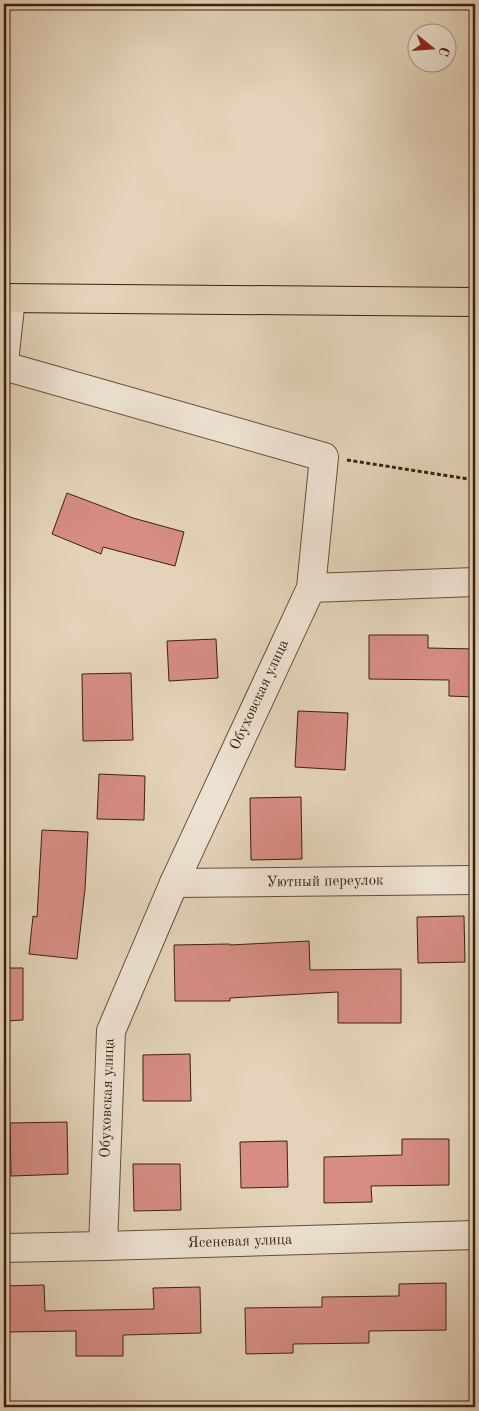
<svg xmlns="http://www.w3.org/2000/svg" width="479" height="1411" viewBox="0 0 479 1411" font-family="'Old Standard TT',serif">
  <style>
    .building { fill: #d78d85; stroke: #3d210b }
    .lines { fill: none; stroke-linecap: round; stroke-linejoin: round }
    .minor-casing { stroke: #674e37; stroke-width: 30 }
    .major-casing { stroke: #3d210b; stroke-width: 30 }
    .path { stroke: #3d210b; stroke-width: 3; stroke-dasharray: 4 2.5; stroke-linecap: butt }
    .minor { stroke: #ede2d2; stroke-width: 28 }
    .major { stroke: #e4d3ba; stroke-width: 28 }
    .labels { text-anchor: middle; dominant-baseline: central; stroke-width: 5; stroke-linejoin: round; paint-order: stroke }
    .street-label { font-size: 15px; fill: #3d210b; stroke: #ede2d2 }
  </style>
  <rect width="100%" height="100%" fill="#e4d3ba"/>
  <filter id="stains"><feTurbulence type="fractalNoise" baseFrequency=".004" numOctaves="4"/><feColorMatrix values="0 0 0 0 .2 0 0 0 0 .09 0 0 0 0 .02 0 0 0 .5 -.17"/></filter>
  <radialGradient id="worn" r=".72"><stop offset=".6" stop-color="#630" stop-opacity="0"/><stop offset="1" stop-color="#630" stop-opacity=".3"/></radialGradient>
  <g class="building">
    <polygon points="67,493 133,518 184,532 175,566 103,547 101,554 52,534"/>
    <polygon points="369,635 428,635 428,648 475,649 475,697 449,696 449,680 369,679"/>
    <polygon points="216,639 218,678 169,681 167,641"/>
    <polygon points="131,673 133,740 83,741 82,674"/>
    <polygon points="298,711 348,713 345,770 295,767"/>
    <polygon points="99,774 145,776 144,820 97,819"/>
    <polygon points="301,797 302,859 251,860 250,798"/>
    <polygon points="42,830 88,832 85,889 77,959 29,954 33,916 37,917"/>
    <polygon points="464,916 465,962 418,963 417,917"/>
    <polygon points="309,941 310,970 401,969 401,1023 338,1023 338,992 230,998 230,1001 175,1001 174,945 230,944 230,945"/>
    <polygon points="4,968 23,968 23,1020 4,1021"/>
    <polygon points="190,1054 191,1101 143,1101 143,1055"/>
    <polygon points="67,1122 68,1174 11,1176 10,1123"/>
    <polygon points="402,1139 449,1139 449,1185 371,1186 372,1202 324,1203 324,1157 402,1155"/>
    <polygon points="287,1141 288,1187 241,1188 240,1142"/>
    <polygon points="133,1164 180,1164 181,1210 134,1211"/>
    <polygon points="446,1283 446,1330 369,1331 369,1343 293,1344 293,1353 246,1354 245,1308 322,1307 322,1297 399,1296 399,1284"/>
    <polygon points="44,1285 45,1311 154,1309 153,1288 200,1287 201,1333 123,1335 123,1356 76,1356 76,1331 4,1332 4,1286"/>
  </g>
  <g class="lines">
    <g class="minor-casing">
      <g id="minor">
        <polyline points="4,362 11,298"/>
        <polyline points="4,366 324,457 311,588 174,883 111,1031 103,1246"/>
        <polyline points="311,588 475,582"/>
        <polyline points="174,883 475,880"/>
        <polyline points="4,1248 103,1246 475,1235"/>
      </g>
    </g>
    <g class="major-casing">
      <polyline id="major" points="4,298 475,302"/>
    </g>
    <polyline class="path" points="347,460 475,480"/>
    <use href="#minor" class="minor"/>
    <use href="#major" class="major"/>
  </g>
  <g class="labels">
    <g class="street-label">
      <text transform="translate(260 695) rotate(-65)">Обуховская улица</text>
      <text transform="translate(325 882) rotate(-1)">Уютный переулок</text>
      <text transform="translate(108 1098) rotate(-88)">Обуховская улица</text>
      <text transform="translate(240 1242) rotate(-2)">Ясеневая улица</text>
    </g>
  </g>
  <rect width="479" height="1411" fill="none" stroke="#e4d3ba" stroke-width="20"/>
  <rect x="5" y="5" width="469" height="1401" fill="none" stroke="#3d210b" stroke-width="2.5"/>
  <rect x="10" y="10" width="459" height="1391" fill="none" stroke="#3d210b"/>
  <g transform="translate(432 48) rotate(107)"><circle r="24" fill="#ede2d2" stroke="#a79582"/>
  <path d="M0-4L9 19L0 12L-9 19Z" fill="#8f2418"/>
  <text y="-8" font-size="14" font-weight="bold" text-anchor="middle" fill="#3d210b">С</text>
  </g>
  <rect width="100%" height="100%" filter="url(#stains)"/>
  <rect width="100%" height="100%" fill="url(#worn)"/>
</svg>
